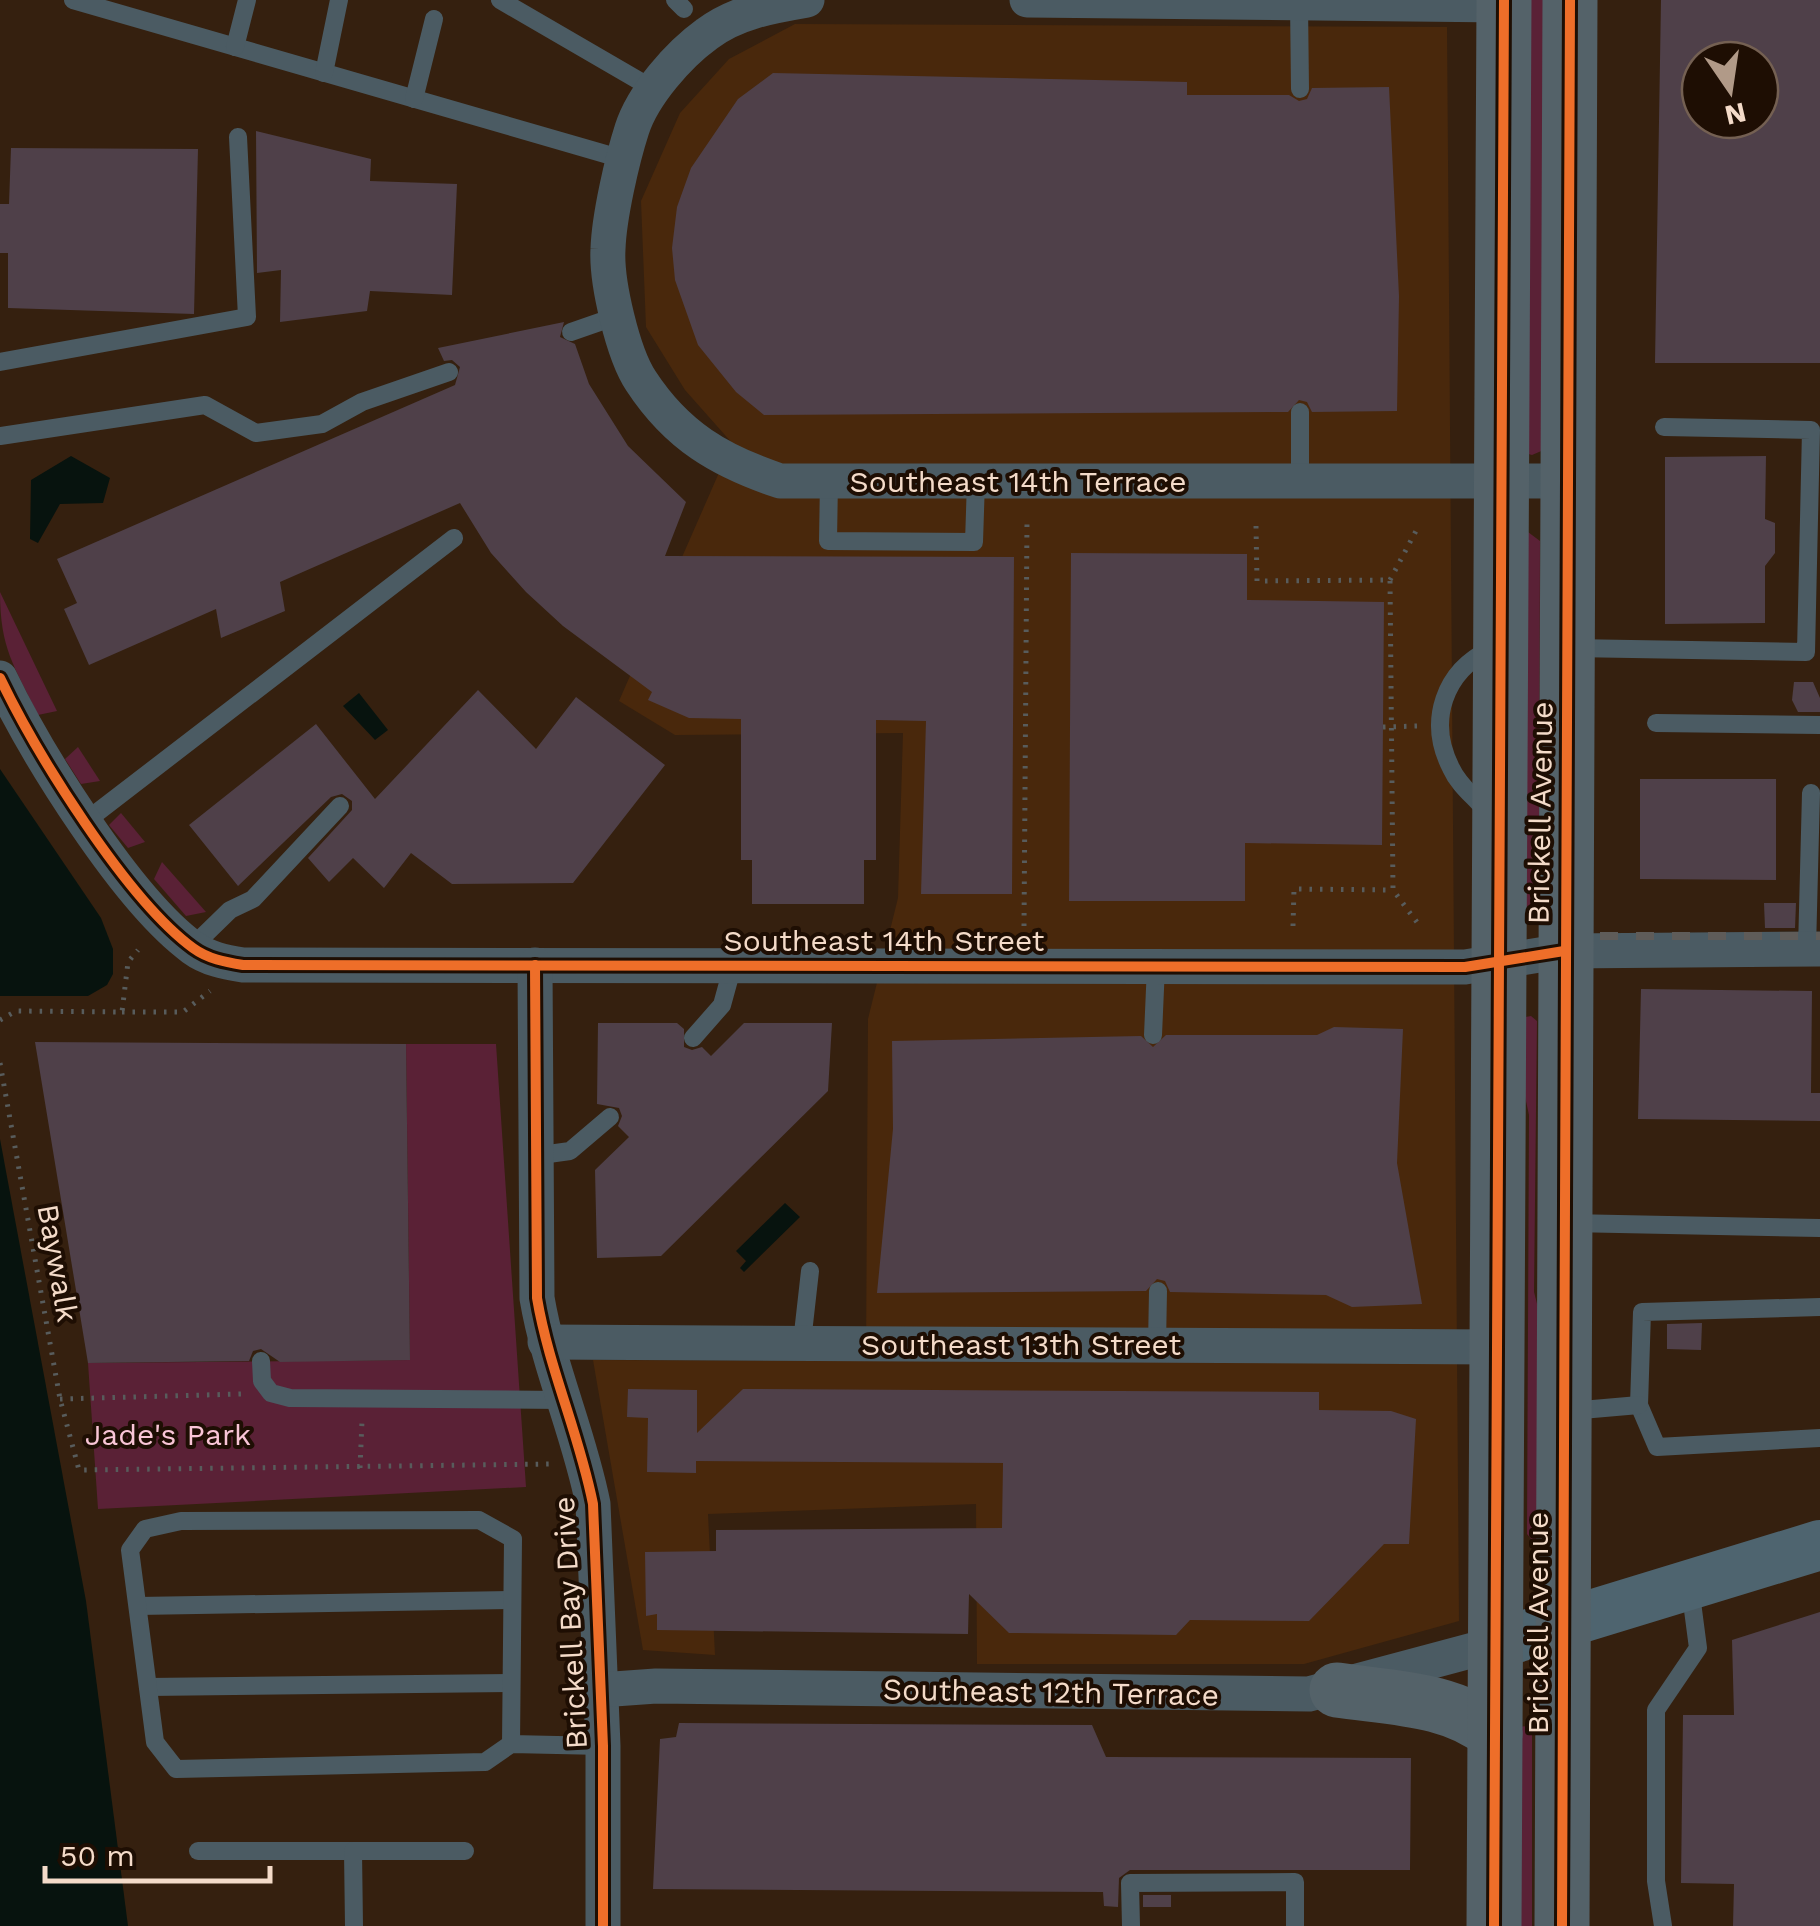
<svg xmlns="http://www.w3.org/2000/svg" width="1820" height="1926" viewBox="0 0 1820 1926" font-family="'Work Sans',sans-serif">
  <style>
    .built { fill: #49280c }
    .green { fill: #5a2136 }
    .water { fill: #07130e }
    .building { fill: #4f4049; fill-rule: evenodd }
    .lines { fill: none; stroke-linecap: round; stroke-linejoin: round }
    .path { stroke: #585c5c; stroke-width: 5; stroke-dasharray: 2.5 8; stroke-linecap: butt }
    .service { stroke: #4b5b63; stroke-width: 18 }
    .minor { stroke: #4b5b63; stroke-width: 35 }
    .secondary { stroke: #4e646f; stroke-width: 50 }
    .primary { stroke: #546269; stroke-width: 55 }
    .rail { stroke: #5f5c59; stroke-width: 8; stroke-dasharray: 18 18; stroke-linecap: butt }
    .cycleway-casing { stroke: #1e0e03; stroke-width: 16 }
    .cycleway { stroke: #ee6e29; stroke-width: 10 }
    .labels { text-anchor: middle; dominant-baseline: central; stroke-width: 8; stroke-linejoin: round; paint-order: stroke }
    .street-label { font-size: 30px; fill: #f4dbc9; stroke: #1e0e03 }
    .park-label { font-size: 30px; fill: #f9c5d6; stroke: #1e0e03 }
  </style>
  <rect width="100%" height="100%" fill="#35200f"/>
  <polygon class="built" points="795,24 1447,27 1459,1621 1304,1664 977,1664 976,1504 708,1514 715,1655 643,1650 593,1360 866,1361 868,1019 898,898 903,733 675,735 619,701 732,443 685,390 646,327 641,201 680,113 729,59"/>
  <g class="green">
    <polygon points="1524,0 1550,0 1546,449 1532,455 1521,452"/>
    <polygon points="1528,532 1540,541 1539,832 1546,907 1522,907"/>
    <path d="M0,592l57,119 -19,4c-24,-50 -38,-66 -38,-123z"/>
    <polygon points="78,747 100,781 81,784 65,759"/>
    <polygon points="121,813 145,842 128,848 109,825"/>
    <polygon points="162,862 206,912 186,916 154,879"/>
    <polygon points="1531,1016 1537,1021 1534,1292 1550,1354 1540,1539 1532,1540 1527,1534 1529,1115 1515,1050 1519,1018"/>
    <polygon points="406,1044 496,1044 526,1487 98,1509 88,1363 410,1360"/>
    <polygon points="1532,1726 1532,1926 1511,1926 1512,1727"/>
  </g>
  <g class="water">
    <polygon points="71,456 110,478 103,503 60,504 38,543 30,539 31,480"/>
    <polygon points="359,693 388,730 375,740 343,706"/>
    <polygon points="0,769 101,918 113,949 113,974 107,985 88,996 0,996"/>
    <polygon points="0,1139 86,1601 128,1926 0,1926"/>
    <polygon points="785,1203 800,1217 744,1272 740,1268 746,1261 736,1251"/>
  </g>
  <g class="building">
    <path d="M1661,0h159v363h-165zM1700,60h60v60h-60z"/>
    <polygon points="773,73 1187,82 1187,95 1289,95 1299,101 1307,99 1312,88 1389,87 1399,296 1397,411 1312,412 1307,402 1299,400 1288,412 764,415 736,392 698,345 675,280 672,248 677,207 691,168 738,99"/>
    <polygon points="256,131 371,159 370,181 457,184 452,295 370,291 367,311 280,322 281,270 257,273"/>
    <polygon points="11,148 198,149 194,314 8,308 8,253 0,253 0,204 9,204"/>
    <polygon points="564,322 560,337 575,344 589,384 628,446 686,502 665,556 1014,557 1012,894 921,894 926,721 876,720 876,860 864,860 864,904 752,904 752,860 741,860 741,719 689,718 648,700 652,692 563,626 526,592 491,553 460,503 280,582 285,611 221,638 216,609 89,665 64,609 77,603 57,559 455,385 460,367 452,360 444,361 438,348"/>
    <polygon points="1766,456 1765,519 1775,523 1775,553 1765,566 1765,623 1665,624 1665,457"/>
    <polygon points="1071,553 1247,554 1247,600 1384,602 1382,845 1245,843 1245,901 1069,901"/>
    <polygon points="1794,682 1813,682 1820,698 1820,712 1798,712 1792,700"/>
    <polygon points="478,690 536,749 576,697 665,765 573,883 452,884 411,853 384,888 353,858 329,882 308,858 352,810 352,801 342,794 331,797 238,886 189,825 316,724 375,799"/>
    <polygon points="1640,779 1776,779 1776,880 1640,879"/>
    <polygon points="1764,903 1796,903 1795,928 1765,928"/>
    <polygon points="1641,989 1812,991 1811,1093 1820,1093 1820,1121 1638,1119"/>
    <polygon points="598,1023 677,1023 684,1029 684,1047 692,1050 702,1047 711,1056 744,1023 832,1023 828,1091 661,1256 597,1258 595,1170 629,1137 618,1126 622,1116 619,1108 597,1104"/>
    <polygon points="1334,1027 1403,1029 1397,1163 1422,1304 1352,1307 1326,1295 1170,1292 1165,1281 1157,1279 1146,1291 877,1293 893,1129 892,1041 1141,1036 1153,1047 1166,1035 1317,1035"/>
    <polygon points="35,1042 406,1044 410,1360 280,1362 261,1349 253,1351 249,1361 88,1363"/>
    <polygon points="1702,1323 1701,1350 1667,1349 1667,1324"/>
    <polygon points="628,1389 697,1390 697,1433 743,1389 1319,1392 1319,1410 1391,1411 1416,1419 1409,1544 1384,1544 1309,1621 1190,1620 1176,1635 1009,1633 969,1594 968,1634 657,1630 657,1614 646,1616 645,1552 716,1551 716,1530 1002,1528 1003,1463 696,1461 696,1473 647,1472 648,1418 627,1417"/>
    <polygon points="1820,1612 1820,1926 1733,1926 1734,1884 1681,1883 1683,1715 1734,1715 1732,1640"/>
    <polygon points="679,1723 1092,1725 1106,1757 1411,1758 1410,1870 1130,1870 1119,1878 1118,1907 1104,1906 1103,1892 653,1889 660,1739 676,1737"/>
    <rect x="1143" y="1895" width="28" height="12"/>
  </g>
  <g class="lines">
    <g class="path">
      <polyline points="1256,526 1257,581 1390,580 1393,890 1419,925"/>
      <polyline points="1390,580 1417,529"/>
      <polyline points="1383,727 1418,726"/>
      <polyline points="1024,926 1027,521"/>
      <polyline points="1293,926 1294,889 1393,890"/>
      <polyline points="122,1012 183,1012 210,991"/>
      <polyline points="0,1020 16,1011 122,1012 128,962 138,950"/>
      <polyline points="0,1063 60,1399 79,1470 551,1464"/>
      <polyline points="60,1399 241,1394"/>
      <polyline points="360,1468 362,1421"/>
    </g>
    <g class="service">
      <polyline points="73,0 626,160"/>
      <polyline points="500,0 655,90"/>
      <polyline points="675,0 684,9"/>
      <polyline points="1299,3 1300,89"/>
      <polyline points="235,47 247,0"/>
      <polyline points="324,73 339,0"/>
      <polyline points="414,99 434,19"/>
      <polyline points="571,332 617,316"/>
      <polyline points="0,362 247,317 238,137"/>
      <polyline points="0,436 205,405 256,433 322,424 362,402 449,372"/>
      <polyline points="1300,480 1300,412"/>
      <polyline points="829,481 828,541 974,542 976,481"/>
      <polyline points="1572,648 1806,652 1811,430 1664,427"/>
      <polyline points="1656,723 1820,725"/>
      <path d="M1486,811c-11,-14 -27,-25 -35,-43 -24,-47 -7,-97 40,-119"/>
      <polyline points="86,821 454,538"/>
      <polyline points="192,947 230,910 253,899 340,806"/>
      <polyline points="1807,949 1811,793"/>
      <polyline points="1153,1035 1156,966"/>
      <polyline points="693,1038 722,1005 733,965"/>
      <polyline points="534,1156 570,1151 610,1117"/>
      <polyline points="1569,1223 1820,1228"/>
      <polyline points="1820,1307 1642,1312 1639,1405 1657,1447 1820,1438"/>
      <polyline points="802,1342 810,1271"/>
      <polyline points="1157,1345 1158,1291"/>
      <polyline points="261,1361 262,1381 271,1393 290,1398 562,1400"/>
      <polyline points="1570,1411 1639,1405"/>
      <polyline points="138,1606 512,1600"/>
      <polyline points="148,1687 511,1683"/>
      <polyline points="511,1744 485,1762 176,1769 155,1742 130,1550 145,1529 181,1521 479,1520 513,1539 511,1744 603,1746"/>
      <polyline points="198,1851 353,1851"/>
      <polyline points="354,1926 353,1851 465,1851"/>
      <polyline points="1131,1926 1130,1883 1295,1882 1295,1926"/>
      <polyline points="1663,1926 1656,1881 1656,1710 1698,1648 1690,1587"/>
    </g>
    <g class="minor">
      <path d="M807,0c-35,6 -71,12 -100,34 -29,21 -64,61 -75,95 -10,31 -23,88 -24,120 -2,33 15,105 33,132 36,55 79,80 139,100h788"/>
      <polyline points="1027,0 1504,5"/>
      <path d="M0,678c36,75 126,221 193,270 15,11 32,14 50,17l1222,2 99,-16 256,-2"/>
      <path d="M535,965l2,333c12,71 42,135 56,206l10,242v180"/>
      <polyline points="545,1342 1496,1347"/>
      <polyline points="600,1690 656,1686 1309,1694 1496,1644"/>
    </g>
    <polyline class="secondary" points="1496,1644 1820,1545"/>
    <g class="primary">
      <path d="M1337,1690c54,8 115,8 158,44"/>
      <polyline points="1494,1926 1504,0"/>
      <polyline points="1562,1926 1570,0"/>
    </g>
    <polyline class="rail" points="1600,936 1820,936"/>
    <g class="cycleway-casing">
      <g id="cycleway">
        <path d="M0,678c36,75 126,221 193,270 15,11 32,14 50,17l1222,2 99,-16"/>
        <path d="M535,965l2,333c12,71 42,135 56,206l10,242v180"/>
        <polyline points="1494,1926 1504,0"/>
        <polyline points="1562,1926 1570,0"/>
      </g>
    </g>
    <use href="#cycleway" class="cycleway"/>
  </g>
  <g class="labels">
    <g class="street-label">
      <text x="1018" y="481">Southeast 14th Terrace</text>
      <text transform="translate(1540 813) rotate(-89)">Brickell Avenue</text>
      <text x="884" y="940">Southeast 14th Street</text>
      <text transform="translate(58 1263) rotate(80)">Baywalk</text>
      <text x="1021" y="1344">Southeast 13th Street</text>
      <text transform="translate(570 1623) rotate(-93)">Brickell Bay Drive</text>
      <text transform="translate(1537 1623) rotate(-90)">Brickell Avenue</text>
      <text transform="translate(1051 1692) rotate(1)">Southeast 12th Terrace</text>
    </g>
    <g class="park-label">
      <text x="168" y="1434">Jade's Park</text>
    </g>
  </g>
  <g transform="translate(1730 90) rotate(167)"><circle r="48" fill="#1e0e03" stroke="#746052" stroke-width="2.5"/>
  <path d="M0-8L18 38L0 25L-18 38Z" fill="#b19a88"/>
  <text y="-15" font-size="28" font-weight="bold" text-anchor="middle" fill="#f4dbc9">N</text>
  </g>
  <path d="M45 1866v15h225v-15" fill="none" stroke="#f4dbc9" stroke-width="5"/>
  <text x="60" y="1866" font-size="30" fill="#f4dbc9" stroke="#1e0e03" stroke-width="8" paint-order="stroke">50 m</text>
</svg>
